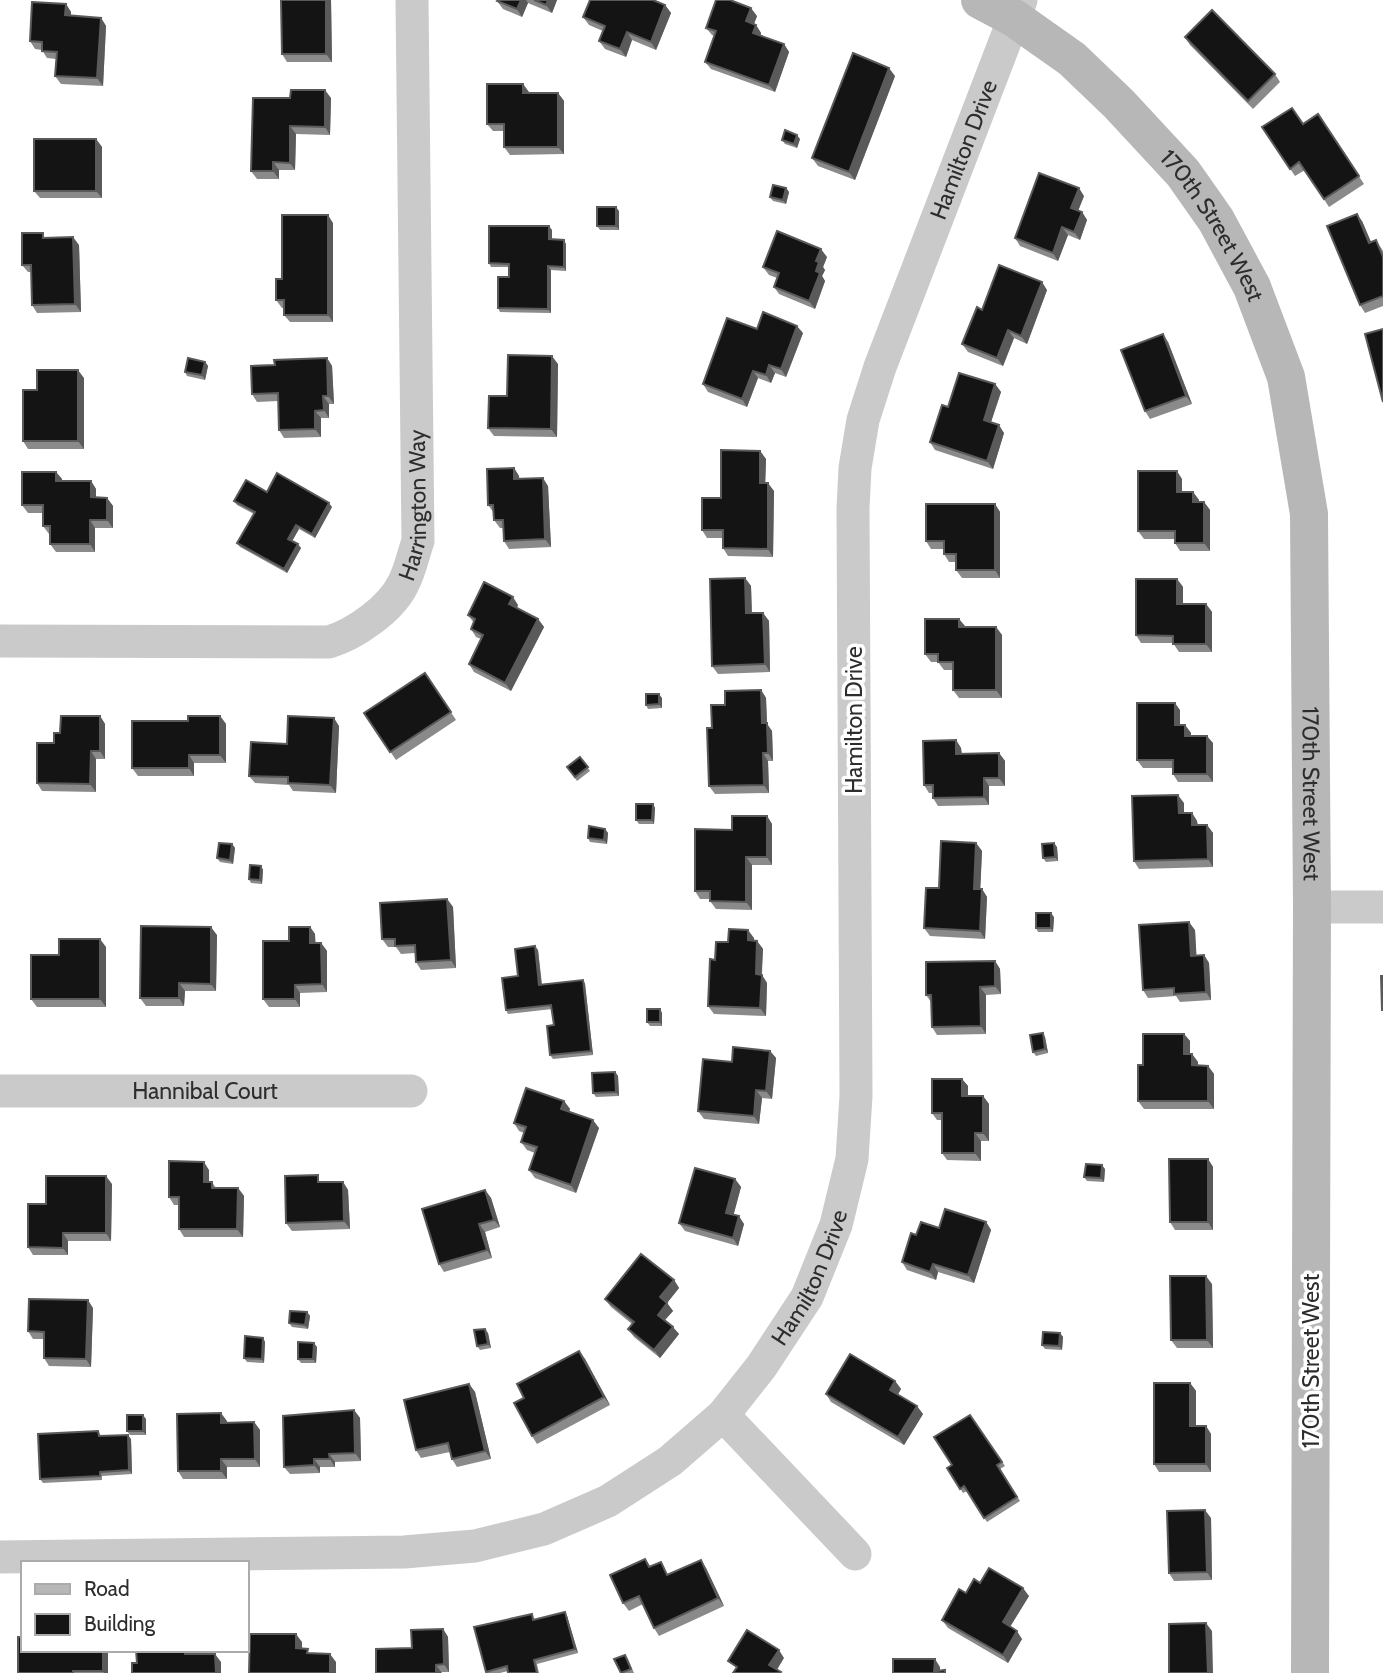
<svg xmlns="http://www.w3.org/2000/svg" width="1383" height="1673" viewBox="0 0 1383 1673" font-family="Cabin,sans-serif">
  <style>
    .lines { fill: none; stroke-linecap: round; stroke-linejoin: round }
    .street { stroke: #cacaca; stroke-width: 33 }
    .secondary { stroke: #b7b7b7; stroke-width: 38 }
    .wall { fill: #8a8a8a }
    .shaded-wall { fill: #5a5a5a }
    .building { fill: #141414; stroke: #5a5a5a; stroke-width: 2 }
    .labels { text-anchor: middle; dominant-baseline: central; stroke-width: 7; stroke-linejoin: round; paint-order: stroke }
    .street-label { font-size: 23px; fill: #2d2d2d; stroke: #fff }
  </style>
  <rect width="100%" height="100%" fill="#fff"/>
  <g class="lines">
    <g class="street">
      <path id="s1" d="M0,641l329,1c26,-8 62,-33 74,-58 7,-13 10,-29 15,-43l-6,-541"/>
      <polyline points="1312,907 1383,907"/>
      <path id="s2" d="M0,1091h411"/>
      <polyline points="723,1415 855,1554"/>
      <path id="s3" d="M0,1557l404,-5 71,-6 69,-17 64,-28 62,-40 53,-46 38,-48 46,-70 29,-72 16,-66 4,-63 -3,-588 2,-40 8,-48 17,-53 141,-367"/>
    </g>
    <path class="secondary" id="s4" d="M980,0l34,18 58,41 47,45 64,69 33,47 36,67 34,90 23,137 3,393 -2,766"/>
  </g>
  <g class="wall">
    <polygon points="281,0 331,0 332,62 287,62 282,54"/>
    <polygon points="498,0 557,0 552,13 528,3 522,17 503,9 497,1"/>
    <polygon points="66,4 71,12 71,16 101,18 106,26 103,86 61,84 55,76 56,59 47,58 42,50 35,49 30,41"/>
    <polygon points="665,5 671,13 656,50 632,40 626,57 605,49 599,41 603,31 589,25 583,17"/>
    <polygon points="757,16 754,24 756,25 761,33 760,36 784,44 789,52 775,92 711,69 705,62 714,36 712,35 706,28"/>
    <polygon points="1185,37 1275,74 1280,82 1253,109 1190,45"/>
    <polygon points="895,76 855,180 818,166 812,158"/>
    <polygon points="523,84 529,93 558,93 564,101 564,154 510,155 504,147 504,131 493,131 487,124"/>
    <polygon points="290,98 331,98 330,135 296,134 295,170 279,170 279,179 257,179 251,171"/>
    <polygon points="1318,114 1364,184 1329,207 1305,170 1295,176 1262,127 1303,124"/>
    <polygon points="96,139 102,147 102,198 40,198 34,191"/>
    <polygon points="800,139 797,148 785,144 782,140"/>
    <polygon points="786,188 789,192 786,204 773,201 770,197"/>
    <polygon points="1084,196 1078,211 1082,212 1087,220 1080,240 1068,235 1058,261 1020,246 1015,238"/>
    <polygon points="619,211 619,230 600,230 597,226"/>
    <polygon points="1362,221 1371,243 1376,240 1383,251 1383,306 1365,313 1360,305"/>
    <polygon points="333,223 333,322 290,322 284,315 284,308 282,308 276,300 282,279"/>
    <polygon points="552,230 552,239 566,244 566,271 551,270 551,313 500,312 498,308 509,277 509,267 491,267 489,263"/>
    <polygon points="46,238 79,245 81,312 37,313 32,305 31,272 28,272 22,265"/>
    <polygon points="827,257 823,267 825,270 822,276 825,281 815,309 779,294 774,287 777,278 769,275 763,267"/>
    <polygon points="1047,290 1027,344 1014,338 1003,366 968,352 962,344 982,310"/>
    <polygon points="757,329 803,333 786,377 775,373 771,383 758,378 747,407 708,392 703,384"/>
    <polygon points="1168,342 1192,404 1150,419 1145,411"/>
    <polygon points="327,358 332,366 334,404 329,404 329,418 321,418 321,437 284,438 279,430 278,401 257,402 252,394"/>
    <polygon points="205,362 208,366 205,380 187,376 185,372"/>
    <polygon points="558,364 557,437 494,436 488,428 507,396"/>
    <polygon points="84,378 84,449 28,449 23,441 37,390"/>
    <polygon points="995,384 1001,392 991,422 1004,433 993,469 935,450 930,442 948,407"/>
    <polygon points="760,451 766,459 765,483 774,491 773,557 728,556 723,548 723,538 707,538 702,530 721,498"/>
    <polygon points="514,468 519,476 519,479 548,486 551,547 509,549 504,541 503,528 500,528 494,520 494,513 488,505"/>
    <polygon points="56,472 62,479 62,481 91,481 96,489 96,497 107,498 113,506 113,528 95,528 95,552 56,552 50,544 50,534 49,534 43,526 43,513 28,513 22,505"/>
    <polygon points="1182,479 1182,492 1193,492 1199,500 1199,502 1204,502 1210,510 1210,551 1180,551 1175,543 1175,539 1144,539 1138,531"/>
    <polygon points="267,492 332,507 315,538 299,529 292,541 301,548 287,573 240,547 237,543 254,514 237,505 234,501"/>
    <polygon points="995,504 1000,512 1000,578 962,578 956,570 956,562 949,562 944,554 944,549 931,549 926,541"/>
    <polygon points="745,578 751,586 752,613 763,613 769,621 770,672 718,674 712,666"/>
    <polygon points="1177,579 1183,587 1183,604 1206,604 1212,612 1212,652 1179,652 1173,643 1141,643 1136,635"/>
    <polygon points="518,605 517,608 538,619 544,627 511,691 474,672 469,664 481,639 476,637 471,629 474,623 468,615"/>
    <polygon points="959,619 965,627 996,627 1002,635 1002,698 959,698 953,690 953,670 944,670 938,662 931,662 925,654"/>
    <polygon points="425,673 456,720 396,760 364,713"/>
    <polygon points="761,690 766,698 767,724 772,731 773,761 768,761 769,793 715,794 709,786 712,728 725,705"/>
    <polygon points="662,698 662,708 648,709 646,705"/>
    <polygon points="1180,710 1180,725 1185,725 1191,733 1191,736 1213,743 1213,782 1178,782 1173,774 1173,768 1143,768 1137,760"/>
    <polygon points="100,716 105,724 105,759 96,759 96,792 42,791 37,783 54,743 60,733"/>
    <polygon points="220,716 226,724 226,763 194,763 194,776 138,776 132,768 188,721"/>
    <polygon points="339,726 336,793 293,791 289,785 255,783 249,776 287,744"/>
    <polygon points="956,740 961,748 962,753 999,753 1005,761 1005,786 989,786 989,805 938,806 933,798 933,793 929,793 924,785"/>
    <polygon points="580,757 590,771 577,781 567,767"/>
    <polygon points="1184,803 1184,813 1192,813 1197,821 1198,825 1207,825 1213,833 1213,867 1139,869 1134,861"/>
    <polygon points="653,804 655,808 654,824 639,824 636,820"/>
    <polygon points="767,816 772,824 772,865 752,865 752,910 716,909 710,901 710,899 700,899 695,891 732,830"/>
    <polygon points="605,829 608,833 607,844 590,842 588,838"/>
    <polygon points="976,843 982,851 980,889 982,889 987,897 985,939 930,936 924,928 939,888"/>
    <polygon points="232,844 235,848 233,864 220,862 217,858"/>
    <polygon points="1057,847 1058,861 1046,862 1043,858"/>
    <polygon points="261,866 263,870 262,884 251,883 249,879"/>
    <polygon points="447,899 453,907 456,968 421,970 416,962 415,953 401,954 396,947 388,947 382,939"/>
    <polygon points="1054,917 1053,932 1038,932 1036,928"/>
    <polygon points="310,927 315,934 315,943 321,943 327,951 327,992 300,993 300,1007 269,1007 263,999 289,941"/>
    <polygon points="1195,930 1196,956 1204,955 1209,963 1211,1000 1180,1002 1176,996 1148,998 1143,990"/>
    <polygon points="217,935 216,991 185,991 184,1006 146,1006 140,998"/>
    <polygon points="754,938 754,941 757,941 763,949 762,975 767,983 766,1016 714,1014 708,1006 715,960 728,942"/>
    <polygon points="106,947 106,1007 37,1007 31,999 59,955"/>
    <polygon points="538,950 542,984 583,980 585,984 593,1055 553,1059 550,1055 554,1025 552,1009 508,1014 506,1010 518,976"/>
    <polygon points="995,961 1000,969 1001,994 986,995 986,1034 937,1035 932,1027 931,1002 926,995"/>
    <polygon points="660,1009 662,1013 662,1026 650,1026 647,1022"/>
    <polygon points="1184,1034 1190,1041 1190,1054 1192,1054 1198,1062 1198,1066 1208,1066 1214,1074 1214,1109 1144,1109 1138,1101 1143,1065"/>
    <polygon points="1045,1037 1048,1053 1036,1056 1033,1052"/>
    <polygon points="770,1051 776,1058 772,1099 762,1098 759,1124 704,1119 698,1111 732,1062"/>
    <polygon points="615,1072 618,1076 619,1096 596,1097 593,1093"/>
    <polygon points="962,1079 968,1086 968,1096 983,1096 989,1104 989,1141 981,1141 981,1161 947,1160 942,1153 942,1120 937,1120 932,1113"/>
    <polygon points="564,1101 570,1109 569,1112 599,1128 576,1193 535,1178 529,1170 535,1153 527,1150 521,1142 524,1133 519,1131 514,1123"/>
    <polygon points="1208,1159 1213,1167 1213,1230 1175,1230 1170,1222"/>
    <polygon points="1105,1169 1104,1182 1087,1181 1084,1177"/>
    <polygon points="209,1170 209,1182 212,1182 216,1188 238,1188 244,1196 243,1237 184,1237 179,1229 179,1205 174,1205 169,1197"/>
    <polygon points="735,1179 741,1187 733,1215 744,1224 738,1246 685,1231 679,1223"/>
    <polygon points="324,1182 343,1182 348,1190 350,1229 292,1231 286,1223"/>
    <polygon points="112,1184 111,1241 68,1241 68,1255 33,1255 28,1247 46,1204"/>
    <polygon points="485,1190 491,1198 500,1227 485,1232 492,1258 444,1272 439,1264"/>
    <polygon points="986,1222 991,1230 974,1283 938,1272 936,1280 907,1270 902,1262 916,1235"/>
    <polygon points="674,1280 679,1288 667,1303 673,1311 665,1320 679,1334 660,1358 634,1337 628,1329 632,1324 611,1307 605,1299"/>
    <polygon points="1212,1284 1213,1348 1177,1348 1171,1340"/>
    <polygon points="93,1308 91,1367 49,1366 44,1358 44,1339 33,1339 28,1331"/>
    <polygon points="307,1312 310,1316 308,1329 292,1327 289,1323"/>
    <polygon points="488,1333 491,1348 480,1350 477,1346"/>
    <polygon points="1060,1333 1063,1337 1062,1350 1045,1349 1042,1345"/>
    <polygon points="263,1338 265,1342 264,1363 247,1362 244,1358"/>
    <polygon points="317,1347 316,1363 301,1363 298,1359"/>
    <polygon points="579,1351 585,1359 610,1405 537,1444 532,1436 524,1398"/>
    <polygon points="895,1381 901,1389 898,1394 923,1414 904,1445 831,1402 826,1394"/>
    <polygon points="1190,1383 1196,1391 1196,1426 1206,1426 1211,1434 1211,1472 1159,1472 1154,1464"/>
    <polygon points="469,1384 475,1392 491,1459 457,1467 452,1459 450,1452 421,1458 416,1450"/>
    <polygon points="354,1410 360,1418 361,1461 335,1462 335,1467 320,1467 320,1473 290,1474 284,1467"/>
    <polygon points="970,1415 1005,1466 1000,1469 1020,1501 987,1522 967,1491 963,1493 947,1468 952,1465"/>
    <polygon points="146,1419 146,1435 130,1435 127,1431"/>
    <polygon points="227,1421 227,1422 254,1422 260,1430 260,1467 227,1467 227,1479 183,1479 178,1471"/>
    <polygon points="98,1431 101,1436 131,1439 132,1474 102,1476 102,1480 43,1483 40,1479"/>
    <polygon points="1211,1518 1212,1580 1174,1581 1169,1573"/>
    <polygon points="645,1559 651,1567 661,1562 668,1575 706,1568 724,1606 659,1636 654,1628 643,1604 629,1611 623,1603"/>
    <polygon points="980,1583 1029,1596 1010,1627 1022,1639 1008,1663 948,1628 942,1620 966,1593"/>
    <polygon points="532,1614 535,1620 567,1616 578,1653 537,1664 539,1673 508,1673 508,1671 500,1673 487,1673 486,1672"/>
    <polygon points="443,1629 448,1637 449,1672 376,1673 412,1648"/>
    <polygon points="108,1650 108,1673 18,1673"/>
    <polygon points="625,1655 628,1659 634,1673 621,1673"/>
  </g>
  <g class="shaded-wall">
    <polygon points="326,0 331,0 332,62 326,54"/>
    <polygon points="521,0 526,0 528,3 522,17 517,9"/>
    <polygon points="548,0 557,0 552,13 546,5"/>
    <polygon points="66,4 71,12 71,23 65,15"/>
    <polygon points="665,5 671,13 656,50 651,42"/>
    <polygon points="751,8 757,16 752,29 746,21"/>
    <polygon points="101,18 106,26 103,86 97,78"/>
    <polygon points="756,25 761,33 759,41 753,33"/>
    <polygon points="627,32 632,40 626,57 620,49"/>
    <polygon points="784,44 789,52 775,92 769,85"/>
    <polygon points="889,68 895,76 855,180 849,172"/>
    <polygon points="523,84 529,92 529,101 523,93"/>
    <polygon points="325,90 331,98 330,135 325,127"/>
    <polygon points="558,93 564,101 564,154 558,147"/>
    <polygon points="290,126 296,134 295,170 290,163"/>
    <polygon points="797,135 800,139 797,148 794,144"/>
    <polygon points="96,139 102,147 102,198 96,191"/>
    <polygon points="273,162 279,170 279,179 273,171"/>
    <polygon points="786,188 789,192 786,204 783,200"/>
    <polygon points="1079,188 1084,196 1076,216 1071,208"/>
    <polygon points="616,207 619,211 619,230 616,226"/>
    <polygon points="1082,212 1087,220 1080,240 1074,232"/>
    <polygon points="1357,214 1362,221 1375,251 1369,243"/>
    <polygon points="328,215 333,223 333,322 328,315"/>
    <polygon points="549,226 552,230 552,243 549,239"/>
    <polygon points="1062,227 1068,235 1058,261 1053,253"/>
    <polygon points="73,237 79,245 81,312 75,304"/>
    <polygon points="564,240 566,244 566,271 564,267"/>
    <polygon points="821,249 827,257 823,267 825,270 822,276 825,281 815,309 809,301 816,271 816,261"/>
    <polygon points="548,266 551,270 551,313 548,309"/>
    <polygon points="1042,282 1047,290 1027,344 1021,336"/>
    <polygon points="797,326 803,333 786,377 781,369"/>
    <polygon points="1008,330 1014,338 1003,366 997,358"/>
    <polygon points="1163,334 1168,342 1192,404 1186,396"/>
    <polygon points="552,356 558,364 557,437 551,429"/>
    <polygon points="327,358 332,366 334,404 328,396"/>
    <polygon points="205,362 208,366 205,380 202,375"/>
    <polygon points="769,365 775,373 771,383 766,375"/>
    <polygon points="78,370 84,378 84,449 78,441"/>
    <polygon points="753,371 758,378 747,407 742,399"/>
    <polygon points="995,384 1001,392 989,428 984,420"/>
    <polygon points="323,396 329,404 329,418 324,410"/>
    <polygon points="315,411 321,418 321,437 315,429"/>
    <polygon points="999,425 1004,433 993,469 987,461"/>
    <polygon points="760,451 766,459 765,491 760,483"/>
    <polygon points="514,468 519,476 520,487 514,479"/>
    <polygon points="1177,471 1182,479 1182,500 1177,492"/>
    <polygon points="56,472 62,479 62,489 56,481"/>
    <polygon points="543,478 548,486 551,547 545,539"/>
    <polygon points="91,481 96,489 96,505 91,497"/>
    <polygon points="768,483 774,491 773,557 768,549"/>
    <polygon points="1193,492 1199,500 1199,510 1193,502"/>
    <polygon points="107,498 113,506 113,528 107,520"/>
    <polygon points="1204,502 1210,510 1210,551 1204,543"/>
    <polygon points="329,503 332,507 315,538 312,534"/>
    <polygon points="995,504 1000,512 1000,578 995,570"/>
    <polygon points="90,520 95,528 95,552 90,544"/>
    <polygon points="296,525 299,529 291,543 288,539"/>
    <polygon points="298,544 301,548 287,573 284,569"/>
    <polygon points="745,578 751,586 752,621 746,613"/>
    <polygon points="1177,579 1183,587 1183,612 1177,604"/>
    <polygon points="513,597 518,605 515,612 509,604"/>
    <polygon points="1206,604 1212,612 1212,652 1206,644"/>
    <polygon points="763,613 769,621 770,672 765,664"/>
    <polygon points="538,619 544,627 511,691 505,683"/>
    <polygon points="959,619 965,626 965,635 959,627"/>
    <polygon points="996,627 1002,635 1002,698 996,690"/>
    <polygon points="761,690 766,698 767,724 772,731 773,761 768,753 762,723"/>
    <polygon points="659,694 662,698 662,708 659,704"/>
    <polygon points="1175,703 1180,710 1180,733 1175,725"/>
    <polygon points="100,716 105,724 105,759 100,751"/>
    <polygon points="220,716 226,724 226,763 220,755"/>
    <polygon points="334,718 339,726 336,793 330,785"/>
    <polygon points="1185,725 1191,733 1191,743 1185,736"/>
    <polygon points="1207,736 1213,743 1213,782 1207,774"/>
    <polygon points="956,740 961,748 962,762 956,754"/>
    <polygon points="91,751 96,759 96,792 90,784"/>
    <polygon points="763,753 768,761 769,793 764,785"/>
    <polygon points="999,753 1005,761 1005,786 999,778"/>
    <polygon points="189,755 194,763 194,776 189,768"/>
    <polygon points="984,778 989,786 989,805 984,797"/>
    <polygon points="1178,795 1184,803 1184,821 1179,813"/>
    <polygon points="653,804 655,808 654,824 652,820"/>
    <polygon points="1192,813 1197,821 1198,833 1192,825"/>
    <polygon points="767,816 772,824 772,865 767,857"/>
    <polygon points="1207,825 1213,833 1213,867 1208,859"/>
    <polygon points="605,829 608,833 607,844 604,840"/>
    <polygon points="976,843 982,851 980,897 974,889"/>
    <polygon points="1054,843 1057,847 1058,861 1055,857"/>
    <polygon points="232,844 235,848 233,864 230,860"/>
    <polygon points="746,857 752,865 752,910 746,902"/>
    <polygon points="261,866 263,870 262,884 260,880"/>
    <polygon points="982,889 987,897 985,939 980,931"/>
    <polygon points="447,899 453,907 456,968 451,960"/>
    <polygon points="1051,913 1054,917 1053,932 1051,928"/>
    <polygon points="1189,922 1195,930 1197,964 1191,956"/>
    <polygon points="211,927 217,935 216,991 211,984"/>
    <polygon points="310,927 315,934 316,951 310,943"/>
    <polygon points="748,930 754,938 754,948 748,940"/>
    <polygon points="100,939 106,947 106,1007 100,999"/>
    <polygon points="757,941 763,949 761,982 756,974"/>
    <polygon points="321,943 327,951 327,992 322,984"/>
    <polygon points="535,946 538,950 542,989 539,985"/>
    <polygon points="1204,955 1209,963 1211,1000 1206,992"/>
    <polygon points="995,961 1000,969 1001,994 995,986"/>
    <polygon points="762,975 767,983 766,1016 760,1008"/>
    <polygon points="583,980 585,984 593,1055 591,1051"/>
    <polygon points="179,983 185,991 184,1006 179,998"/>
    <polygon points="295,985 300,993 300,1007 295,999"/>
    <polygon points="980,987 986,995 986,1034 981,1026"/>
    <polygon points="660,1009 662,1013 662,1026 660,1022"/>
    <polygon points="1043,1033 1045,1037 1048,1053 1045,1049"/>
    <polygon points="1184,1034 1190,1041 1190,1062 1184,1054"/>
    <polygon points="770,1051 776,1058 772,1099 766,1091"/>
    <polygon points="1192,1054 1198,1062 1198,1073 1192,1065"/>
    <polygon points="1208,1066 1214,1074 1214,1109 1208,1101"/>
    <polygon points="615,1072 618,1076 619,1096 616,1092"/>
    <polygon points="962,1079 968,1086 968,1104 962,1096"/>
    <polygon points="756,1090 762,1098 759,1124 754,1116"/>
    <polygon points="983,1096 989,1104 989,1141 983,1133"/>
    <polygon points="564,1101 570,1109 567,1117 561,1109"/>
    <polygon points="593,1120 599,1128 576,1193 571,1185"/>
    <polygon points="975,1133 981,1141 981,1161 975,1153"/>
    <polygon points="1208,1159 1213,1167 1213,1230 1208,1222"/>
    <polygon points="204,1162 209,1170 209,1190 204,1182"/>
    <polygon points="1102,1165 1105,1169 1104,1182 1101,1178"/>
    <polygon points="106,1176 112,1184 111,1241 106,1233"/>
    <polygon points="735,1179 741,1187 732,1221 726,1213"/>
    <polygon points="343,1182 348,1190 350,1229 344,1221"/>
    <polygon points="238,1188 244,1196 243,1237 237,1229"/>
    <polygon points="485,1190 491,1198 500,1227 494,1220"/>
    <polygon points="739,1216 744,1224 738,1246 733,1238"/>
    <polygon points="986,1222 991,1230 974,1283 968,1275"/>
    <polygon points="479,1224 485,1232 492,1258 487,1250"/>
    <polygon points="63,1233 68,1241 68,1255 63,1248"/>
    <polygon points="933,1264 938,1272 936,1280 930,1272"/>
    <polygon points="1206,1276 1212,1284 1213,1348 1207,1340"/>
    <polygon points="674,1280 679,1288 667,1303 673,1311 663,1322 658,1315 660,1297"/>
    <polygon points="88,1300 93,1308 91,1367 86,1359"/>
    <polygon points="307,1312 310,1316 308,1329 305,1325"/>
    <polygon points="673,1327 679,1334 660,1358 654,1350"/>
    <polygon points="485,1329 488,1333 491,1348 488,1344"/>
    <polygon points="1060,1333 1063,1337 1062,1350 1059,1346"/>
    <polygon points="263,1338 265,1342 264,1363 262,1359"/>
    <polygon points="314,1343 317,1347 316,1363 313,1359"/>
    <polygon points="579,1351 585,1359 610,1405 604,1397"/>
    <polygon points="895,1381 901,1389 896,1398 890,1390"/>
    <polygon points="1190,1383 1196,1391 1196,1434 1190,1426"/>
    <polygon points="469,1384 475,1392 491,1459 485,1451"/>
    <polygon points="917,1406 923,1414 904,1445 898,1437"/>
    <polygon points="354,1410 360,1418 361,1461 355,1453"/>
    <polygon points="221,1413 227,1421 227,1431 221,1423"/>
    <polygon points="143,1415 146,1419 146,1435 143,1431"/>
    <polygon points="254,1422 260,1430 260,1467 255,1459"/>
    <polygon points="1206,1426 1211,1434 1211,1472 1206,1464"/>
    <polygon points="128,1435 131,1439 132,1474 129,1470"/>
    <polygon points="329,1454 335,1462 335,1467 330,1459"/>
    <polygon points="221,1459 227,1467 227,1479 221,1471"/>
    <polygon points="314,1459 320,1467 320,1473 314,1465"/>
    <polygon points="1205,1510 1211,1518 1212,1580 1207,1572"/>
    <polygon points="701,1560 706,1568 724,1606 718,1598"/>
    <polygon points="1023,1588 1029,1596 1008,1630 1003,1622"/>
    <polygon points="565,1612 567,1616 578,1653 575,1649"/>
    <polygon points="1206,1623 1212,1631 1213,1673 1208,1673"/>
    <polygon points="443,1629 448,1637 449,1672 444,1664"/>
    <polygon points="1017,1631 1022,1639 1008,1663 1003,1655"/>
    <polygon points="296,1634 302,1642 302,1656 296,1648"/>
    <polygon points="103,1650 108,1650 108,1673 104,1673 103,1671"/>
    <polygon points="779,1650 784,1658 775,1673 769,1665"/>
    <polygon points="215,1654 221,1662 221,1673 216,1673"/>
    <polygon points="330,1654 336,1662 336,1673 330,1673"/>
    <polygon points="935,1659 940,1667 940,1673 934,1673"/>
    <polygon points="436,1665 442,1673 436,1673"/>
  </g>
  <g class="building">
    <polygon points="281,0 326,0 326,54 282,54"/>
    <polygon points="498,0 521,0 517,9 497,1"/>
    <polygon points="534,0 548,0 546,5"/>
    <polygon points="590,0 653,0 665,5 651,42 627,32 620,49 599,41 605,26 583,17"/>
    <polygon points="716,0 730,0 751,8 746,21 756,25 753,33 784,44 769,85 705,62 716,31 706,28"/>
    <polygon points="32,2 66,4 65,15 101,18 97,78 55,76 57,52 42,51 42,42 30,41"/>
    <polygon points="1212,10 1275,74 1248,101 1185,37"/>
    <polygon points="853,53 889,68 849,172 812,158"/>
    <polygon points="487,84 523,84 523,93 558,93 558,147 504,147 504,124 487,124"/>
    <polygon points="291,90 325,90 325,127 290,126 290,163 273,162 273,171 251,171 253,98 290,98"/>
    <polygon points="1292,108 1303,124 1318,114 1359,176 1324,199 1299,162 1290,169 1262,127"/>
    <polygon points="785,130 797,135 794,144 782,140"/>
    <rect x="34" y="139" width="62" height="52"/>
    <polygon points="1039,173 1079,188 1071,208 1082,212 1074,232 1062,227 1053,253 1015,238"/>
    <polygon points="773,185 786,188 783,200 770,197"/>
    <rect x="597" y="207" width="19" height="19"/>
    <polygon points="1357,214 1369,243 1376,240 1383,257 1383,296 1360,305 1327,226"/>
    <polygon points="282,215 328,215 328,315 284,315 284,300 276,300 276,279 282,279"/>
    <polygon points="489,226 549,226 549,239 564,240 564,267 548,266 548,309 498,308 498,277 509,277 509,264 489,263"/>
    <polygon points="777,231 821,249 816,261 819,262 816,271 820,273 809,301 774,287 779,273 763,267"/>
    <polygon points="22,233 43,233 43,238 73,237 75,304 32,305 31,265 22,265"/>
    <polygon points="999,265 1042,282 1021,336 1008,330 997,358 962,344 977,307 982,310"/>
    <polygon points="763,312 797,326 781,369 769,365 766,375 753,371 742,399 703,384 727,318 757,329"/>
    <polygon points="1383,329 1383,402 1365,334"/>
    <polygon points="1163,334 1186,396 1145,411 1121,350"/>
    <polygon points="508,355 552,356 551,429 488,428 489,396 507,396"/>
    <polygon points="188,358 205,362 202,375 185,372"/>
    <polygon points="327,358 328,396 323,396 324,410 315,411 315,429 279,430 278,393 252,394 251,366 275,365 274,360"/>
    <polygon points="37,370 78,370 78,441 23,441 23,390 37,390"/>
    <polygon points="959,373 995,384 984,420 999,425 987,461 930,442 942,405 948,407"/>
    <polygon points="721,450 760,451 760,483 768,483 768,549 723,548 723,530 702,530 702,498 721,498"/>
    <polygon points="514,468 514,479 543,478 545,539 504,541 503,520 494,520 493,505 488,505 487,469"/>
    <polygon points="1138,471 1177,471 1177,492 1193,492 1193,502 1204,502 1204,543 1175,543 1175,531 1138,531"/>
    <polygon points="22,472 56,472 56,481 91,481 91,497 107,498 107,520 90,520 90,544 50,544 50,526 43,526 43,505 22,505"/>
    <polygon points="277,473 329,503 312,534 296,525 288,539 298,544 284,569 237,543 255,512 234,501 246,480 267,492"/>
    <polygon points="926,504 995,504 995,570 956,570 956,554 944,554 944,541 926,541"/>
    <polygon points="745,578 746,613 763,613 765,664 712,666 710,579"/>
    <polygon points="1136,579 1177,579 1177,604 1206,604 1206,644 1173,644 1173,636 1136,635"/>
    <polygon points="484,582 513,597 509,604 538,619 505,683 469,664 483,635 471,629 475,619 468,615"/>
    <polygon points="925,619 959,619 959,627 996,627 996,690 953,690 953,662 938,662 938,654 925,654"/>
    <polygon points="425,673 451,712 390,752 364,713"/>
    <polygon points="761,690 762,723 767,723 768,753 763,753 764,785 709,786 707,728 712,728 711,705 725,705 725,691"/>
    <polygon points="646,694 659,694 659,704 646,705"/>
    <polygon points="1137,703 1175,703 1175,725 1185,725 1185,736 1207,736 1207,774 1173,774 1173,760 1137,760"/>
    <polygon points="61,716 100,716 100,751 91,751 90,784 37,783 37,743 54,743 54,733 60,733"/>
    <polygon points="188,716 220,716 220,755 189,755 189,768 132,768 132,721 188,721"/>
    <polygon points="288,716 334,718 330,785 288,783 288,777 249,776 251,742 287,744"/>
    <polygon points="956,740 956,754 999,753 999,778 984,778 984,797 933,798 933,785 924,785 923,741"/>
    <polygon points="580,757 588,767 575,777 567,767"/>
    <polygon points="1178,795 1179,813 1192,813 1192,825 1207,825 1208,859 1134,861 1132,796"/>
    <polygon points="636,804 653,804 652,820 636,820"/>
    <polygon points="732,816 767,816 767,857 746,857 746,902 710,901 710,891 695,891 695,829 732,830"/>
    <polygon points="589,826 605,829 604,840 588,838"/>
    <polygon points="941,841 976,843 974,889 982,889 980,931 924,928 926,888 939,888"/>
    <polygon points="219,843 232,844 230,860 217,858"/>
    <polygon points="1054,843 1055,857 1043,858 1042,844"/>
    <polygon points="250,865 261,866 260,880 249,879"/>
    <polygon points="447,899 451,960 416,962 415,945 395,946 395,939 382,939 380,903"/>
    <rect x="1036" y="913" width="15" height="15"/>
    <polygon points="1189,922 1191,956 1204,955 1206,992 1174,994 1174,988 1143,990 1139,925"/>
    <polygon points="141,926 211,927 211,984 179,983 179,998 140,998"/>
    <polygon points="289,927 310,927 310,943 321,943 322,984 295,985 295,999 263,999 263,941 289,941"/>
    <polygon points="729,929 748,930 748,940 757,941 756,974 762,975 760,1008 708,1006 710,959 715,960 716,942 728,942"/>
    <polygon points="59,939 100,939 100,999 31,999 31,955 59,955"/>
    <polygon points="535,946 539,985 583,980 591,1051 550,1055 547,1026 554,1025 551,1005 506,1010 502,978 518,976 515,949"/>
    <polygon points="995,961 995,986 980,987 981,1026 932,1027 931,995 926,995 926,962"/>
    <polygon points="1381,976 1383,976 1383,1010 1382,1010"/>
    <rect x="647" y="1009" width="13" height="13"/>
    <polygon points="1043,1033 1045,1049 1033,1052 1030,1035"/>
    <polygon points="1143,1034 1184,1034 1184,1054 1192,1054 1192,1065 1208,1066 1208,1101 1138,1101 1138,1065 1143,1065"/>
    <polygon points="733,1047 770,1051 766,1091 756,1090 754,1116 698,1111 703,1059 732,1062"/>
    <polygon points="615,1072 616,1092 593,1093 592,1073"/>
    <polygon points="932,1079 962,1079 962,1096 983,1096 983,1133 975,1133 975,1153 942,1153 942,1113 932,1113"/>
    <polygon points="526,1088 564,1101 561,1109 593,1120 571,1185 529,1170 537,1147 521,1142 526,1127 514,1123"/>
    <polygon points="1169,1159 1208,1159 1208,1222 1170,1222"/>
    <polygon points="169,1161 204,1162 204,1182 212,1182 212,1188 238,1188 237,1229 179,1229 179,1197 169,1197"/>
    <polygon points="1086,1164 1102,1165 1101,1178 1084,1177"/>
    <polygon points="695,1168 735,1179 726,1213 739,1216 733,1238 679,1223"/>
    <polygon points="318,1175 318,1182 343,1182 344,1221 286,1223 285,1176"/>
    <polygon points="46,1176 106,1176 106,1233 63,1233 63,1248 28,1247 28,1204 46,1204"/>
    <polygon points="485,1190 494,1220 479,1224 487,1250 439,1264 422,1209"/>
    <polygon points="945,1209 986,1222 968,1275 933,1264 930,1272 902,1262 911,1233 916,1235 921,1222 939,1228"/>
    <polygon points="641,1254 674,1280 660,1297 667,1303 658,1315 673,1327 654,1350 628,1329 634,1322 605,1299"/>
    <polygon points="1170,1276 1206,1276 1207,1340 1171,1340"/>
    <polygon points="29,1299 88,1300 86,1359 44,1358 44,1332 28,1331"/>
    <polygon points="290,1311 307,1312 305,1325 289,1323"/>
    <polygon points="485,1329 488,1344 477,1346 474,1330"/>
    <polygon points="1043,1332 1060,1333 1059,1346 1042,1345"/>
    <polygon points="245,1336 263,1338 262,1359 244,1358"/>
    <polygon points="298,1342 314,1343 313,1359 298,1359"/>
    <polygon points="579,1351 604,1397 532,1436 514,1403 524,1398 517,1384"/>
    <polygon points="850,1354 895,1381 890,1390 917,1406 898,1437 826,1394"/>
    <polygon points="1154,1383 1190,1383 1190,1426 1206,1426 1206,1464 1154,1464"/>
    <polygon points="469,1384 485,1451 452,1459 448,1443 416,1450 404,1400"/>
    <polygon points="354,1410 355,1453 329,1454 330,1459 314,1459 314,1465 284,1467 283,1416"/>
    <polygon points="221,1413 221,1423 254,1422 255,1459 221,1459 221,1471 178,1471 177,1414"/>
    <rect x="127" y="1415" width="16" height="16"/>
    <polygon points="970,1415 1002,1462 997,1465 1017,1497 984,1518 964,1486 960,1489 947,1468 952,1465 934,1437"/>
    <polygon points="98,1431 99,1436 128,1435 129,1470 100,1472 100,1476 40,1479 38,1434"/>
    <polygon points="1205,1510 1207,1572 1169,1573 1167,1511"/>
    <polygon points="645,1559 649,1567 661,1562 667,1575 701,1560 718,1598 654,1628 639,1596 623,1603 610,1575"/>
    <polygon points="989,1568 1023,1588 1003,1622 1017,1631 1003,1655 942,1620 959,1589 966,1593 974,1579 980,1583"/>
    <polygon points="565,1612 575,1649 534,1660 537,1673 508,1673 507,1666 486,1672 474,1627 532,1614 533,1620"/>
    <polygon points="1206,1623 1208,1673 1169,1673 1169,1624"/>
    <polygon points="443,1629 444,1664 436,1665 436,1673 376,1673 376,1649 412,1648 411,1630"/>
    <polygon points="747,1630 779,1650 769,1665 781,1672 780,1673 733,1673 737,1667 728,1661"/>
    <polygon points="250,1634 296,1634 296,1648 308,1649 307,1653 330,1654 330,1673 249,1673"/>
    <polygon points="18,1637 23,1637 23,1650 103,1650 103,1671 73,1671 73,1673 18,1673"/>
    <polygon points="136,1650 185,1650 185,1654 215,1654 216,1673 132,1673 132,1663 137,1663"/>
    <polygon points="625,1655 631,1669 621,1673 614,1659"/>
    <polygon points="893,1659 935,1659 934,1673 893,1673"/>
    <polygon points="945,1670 945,1673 937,1673 937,1671"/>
  </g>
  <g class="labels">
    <g class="street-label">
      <text stroke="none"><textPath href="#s3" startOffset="2079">Hamilton Drive</textPath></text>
      <text stroke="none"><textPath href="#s4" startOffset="329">170th Street West</textPath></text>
      <text stroke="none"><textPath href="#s1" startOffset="506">Harrington Way</textPath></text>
      <text transform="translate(854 720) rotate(-90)">Hamilton Drive</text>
      <text stroke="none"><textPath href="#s4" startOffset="917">170th Street West</textPath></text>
      <text stroke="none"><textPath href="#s2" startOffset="205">Hannibal Court</textPath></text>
      <text stroke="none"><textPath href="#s3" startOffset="924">Hamilton Drive</textPath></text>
      <text transform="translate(1311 1361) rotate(-90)">170th Street West</text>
    </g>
  </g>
  <rect x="21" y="1561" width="228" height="91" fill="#ffffff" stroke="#ababab" stroke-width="2"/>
  <rect x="35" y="1584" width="35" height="10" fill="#b7b7b7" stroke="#ababab" stroke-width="2"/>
  <text x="84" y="1596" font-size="21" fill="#2d2d2d">Road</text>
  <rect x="35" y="1614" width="35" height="21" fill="#141414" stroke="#ababab" stroke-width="2"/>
  <text x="84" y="1631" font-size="21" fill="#2d2d2d">Building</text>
</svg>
